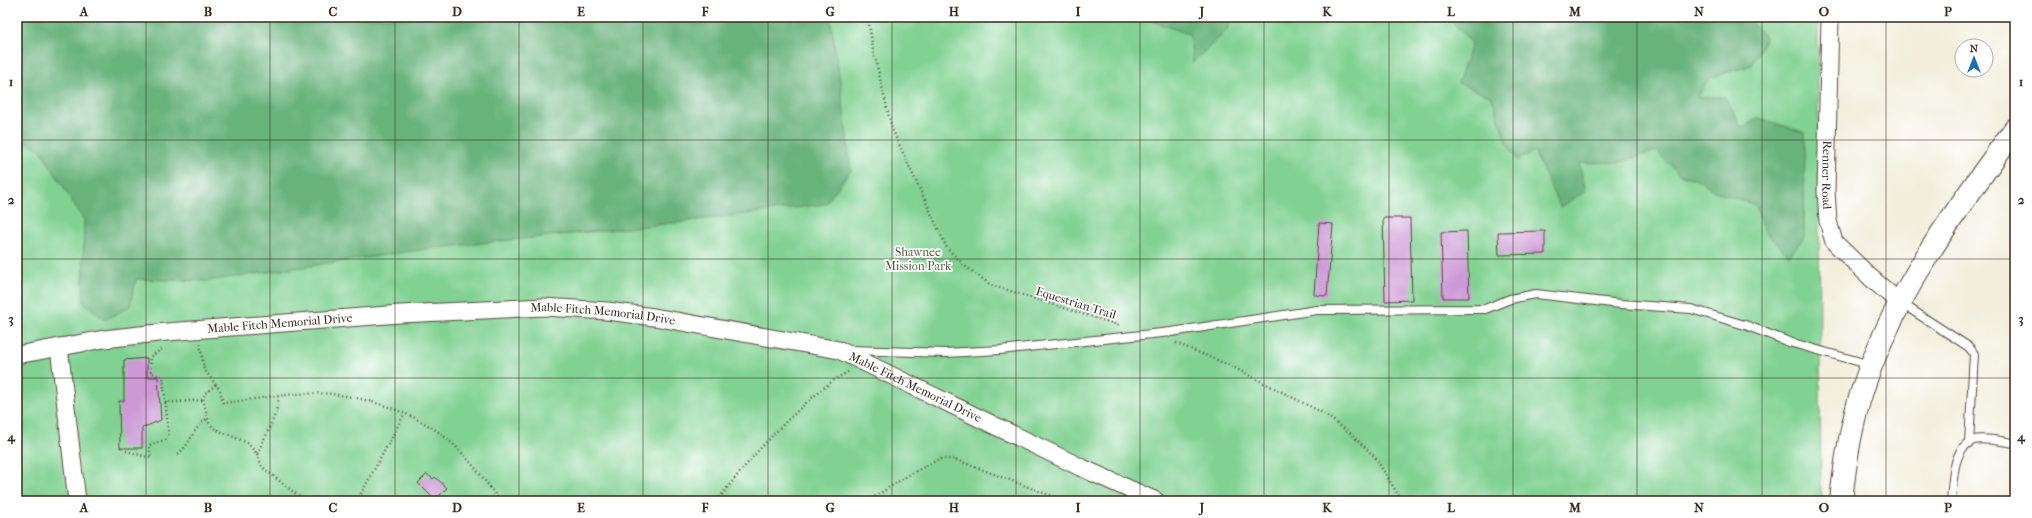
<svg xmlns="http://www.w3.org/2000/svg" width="2032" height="518" viewBox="0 0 2032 518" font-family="'IM FELL French Canon',serif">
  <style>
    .green { fill: #80d192; stroke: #5e7e58 }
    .forest { fill: #68b37c; stroke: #526e4d }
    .building { fill: #cc98d5 }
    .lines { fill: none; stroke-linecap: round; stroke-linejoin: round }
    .lane-casing { stroke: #56473a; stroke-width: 10 }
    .street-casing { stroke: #56473a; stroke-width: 19 }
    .secondary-casing { stroke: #56473a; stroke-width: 24 }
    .path { stroke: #56473a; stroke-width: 2.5; stroke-dasharray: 1 3; stroke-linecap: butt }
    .lane { stroke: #fff; stroke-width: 8 }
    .street { stroke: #fff; stroke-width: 17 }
    .secondary { stroke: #fff; stroke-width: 22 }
    .grid { fill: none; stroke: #3b2a1e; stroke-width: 1; stroke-opacity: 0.55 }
    .labels { text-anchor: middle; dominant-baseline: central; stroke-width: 3.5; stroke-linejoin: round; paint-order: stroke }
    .street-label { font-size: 12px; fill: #3b2a1e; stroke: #fff }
    .park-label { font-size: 12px; fill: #505c41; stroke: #fff }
    .neatline { fill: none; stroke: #3b2a1e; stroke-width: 1.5 }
    .grid-label { font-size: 13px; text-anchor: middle; font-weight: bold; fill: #3b2a1e }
  </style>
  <rect width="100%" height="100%" fill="#fff"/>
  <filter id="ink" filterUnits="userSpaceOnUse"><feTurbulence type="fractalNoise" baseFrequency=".025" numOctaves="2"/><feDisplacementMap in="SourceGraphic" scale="8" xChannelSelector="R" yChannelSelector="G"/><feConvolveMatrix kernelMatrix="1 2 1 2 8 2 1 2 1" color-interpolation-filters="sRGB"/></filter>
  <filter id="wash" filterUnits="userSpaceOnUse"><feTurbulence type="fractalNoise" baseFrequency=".012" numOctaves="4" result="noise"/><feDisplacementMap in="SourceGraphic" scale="16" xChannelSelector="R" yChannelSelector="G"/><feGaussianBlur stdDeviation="0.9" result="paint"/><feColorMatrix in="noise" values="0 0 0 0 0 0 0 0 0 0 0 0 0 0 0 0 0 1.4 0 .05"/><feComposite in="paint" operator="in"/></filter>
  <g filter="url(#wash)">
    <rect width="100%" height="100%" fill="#f2eedb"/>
    <polygon class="green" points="17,17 1818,17 1821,501 17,501"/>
    <g class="forest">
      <polygon points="17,17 830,17 841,87 851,170 825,204 674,223 426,249 207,281 136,279 130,306 105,320 83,302 84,220 40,149 17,138"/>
      <polygon points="1140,17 1233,17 1226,31 1193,62 1189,34"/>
      <polygon points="1448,17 1749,17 1747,19 1766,37 1751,65 1710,78 1697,97 1725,97 1741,127 1760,118 1805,133 1804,238 1789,256 1763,230 1756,205 1714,191 1702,181 1679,174 1656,151 1621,162 1579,163 1586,191 1560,207 1534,151 1518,160 1506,142 1492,97 1458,83 1472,43"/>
    </g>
    <g id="blocks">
      <g class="building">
        <polygon points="1383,218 1410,218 1412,300 1385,301"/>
        <polygon points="1319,223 1333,224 1327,296 1314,295"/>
        <polygon points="1467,231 1469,298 1443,298 1441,232"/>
        <polygon points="1545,231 1545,254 1499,255 1498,232"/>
        <polygon points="147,358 147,377 158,377 161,420 142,428 142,448 120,448 119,401 124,401 124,360"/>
        <polygon points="427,474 433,479 435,477 447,488 435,500 418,483"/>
      </g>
    </g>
  </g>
  <g filter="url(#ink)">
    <use href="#blocks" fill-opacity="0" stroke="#56473a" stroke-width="1"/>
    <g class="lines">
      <g class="lane-casing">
        <g id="lane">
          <polyline points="1901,303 1969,347 1974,354 1969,443"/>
          <polyline points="850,350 946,353 1000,350 1171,332 1317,310 1485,309 1510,299 1536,294 1621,304 1691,309 1748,326 1789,342 1871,365"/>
          <path d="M1951,501c2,-19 1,-54 23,-61 9,-3 31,2 41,3"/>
        </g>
      </g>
      <g class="street-casing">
        <g id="street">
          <path id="s1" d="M1830,17l-4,174 2,30 6,21 37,36 29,25"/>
          <polyline points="59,347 77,501"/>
          <path id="s2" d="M17,355l87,-16 63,-7 233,-18 144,-7 63,4 47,6 185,33 241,117 76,34"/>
        </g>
      </g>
      <g class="secondary-casing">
        <path id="secondary" d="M1841,501c4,-38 10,-77 22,-113 32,-96 93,-178 152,-259"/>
      </g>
      <g class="path">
        <polyline points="868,17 873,49 892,129 947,248 966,267 991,285 1121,326"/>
        <polyline points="1176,343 1229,365 1323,413 1350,433 1375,457 1402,501"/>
        <path d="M200,344l4,25 16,21 3,13c35,-4 74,-12 109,-9 43,5 96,23 126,55 16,16 29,34 42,52"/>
        <path d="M216,385l-11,8 -2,6 6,24 6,6 33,14 9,11c6,-14 23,-43 21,-57"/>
        <polyline points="165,403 203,400"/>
        <polyline points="126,451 151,458 149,445 169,439 163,377 151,373 150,357 162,349"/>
        <path d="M178,454c15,-12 12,-23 29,-35"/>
        <polyline points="257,454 262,467 305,501"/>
        <polyline points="357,501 405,413"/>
        <path d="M717,501c27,-35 54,-67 87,-96 14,-13 27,-24 44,-33"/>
        <polyline points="868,501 907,476 939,459 954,459 1065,501"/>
      </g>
      <use href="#lane" class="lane"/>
      <use href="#street" class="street"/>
      <use href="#secondary" class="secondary"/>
    </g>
  </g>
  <path class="grid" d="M146,17v484M270,17v484M395,17v484M519,17v484M643,17v484M768,17v484M892,17v484M1016,17v484M1140,17v484M1264,17v484M1389,17v484M1513,17v484M1637,17v484M1762,17v484M1886,17v484M17,140h1998M17,259h1998M17,378h1998"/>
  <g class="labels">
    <g class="street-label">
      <text stroke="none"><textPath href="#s1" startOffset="158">Renner Road</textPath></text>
      <text transform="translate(1076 303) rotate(17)">Equestrian Trail</text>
      <text stroke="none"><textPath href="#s2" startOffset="589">Mable Fitch Memorial Drive</textPath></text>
      <text stroke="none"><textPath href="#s2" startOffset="265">Mable Fitch Memorial Drive</textPath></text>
      <text stroke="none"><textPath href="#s2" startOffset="913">Mable Fitch Memorial Drive</textPath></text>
    </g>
    <g class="park-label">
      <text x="918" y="252">Shawnee<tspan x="918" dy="14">Mission Park</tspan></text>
    </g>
  </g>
  <rect width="2032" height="518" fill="none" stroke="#fff" stroke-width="44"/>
  <g transform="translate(1974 58)"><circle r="19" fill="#ffffff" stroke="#b1aaa5"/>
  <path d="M0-3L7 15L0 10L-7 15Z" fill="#1f6fb2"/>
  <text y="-6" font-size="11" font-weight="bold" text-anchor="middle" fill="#3b2a1e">N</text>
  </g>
  <rect x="22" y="22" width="1988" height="474" class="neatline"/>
  <g class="grid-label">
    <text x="84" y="16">A</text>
    <text x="208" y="16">B</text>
    <text x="333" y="16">C</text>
    <text x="457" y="16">D</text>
    <text x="581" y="16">E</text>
    <text x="705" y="16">F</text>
    <text x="830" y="16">G</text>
    <text x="954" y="16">H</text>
    <text x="1078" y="16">I</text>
    <text x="1202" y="16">J</text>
    <text x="1327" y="16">K</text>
    <text x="1451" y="16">L</text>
    <text x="1575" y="16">M</text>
    <text x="1699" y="16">N</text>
    <text x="1824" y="16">O</text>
    <text x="1948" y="16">P</text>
    <text x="11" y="86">1</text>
    <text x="2021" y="86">1</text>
    <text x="11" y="204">2</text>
    <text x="2021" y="204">2</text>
    <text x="11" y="323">3</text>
    <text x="2021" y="323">3</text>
    <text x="11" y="441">4</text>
    <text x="2021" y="441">4</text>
    <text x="84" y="512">A</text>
    <text x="208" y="512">B</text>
    <text x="333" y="512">C</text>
    <text x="457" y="512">D</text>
    <text x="581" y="512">E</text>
    <text x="705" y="512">F</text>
    <text x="830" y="512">G</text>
    <text x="954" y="512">H</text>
    <text x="1078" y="512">I</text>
    <text x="1202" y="512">J</text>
    <text x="1327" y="512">K</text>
    <text x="1451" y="512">L</text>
    <text x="1575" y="512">M</text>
    <text x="1699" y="512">N</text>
    <text x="1824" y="512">O</text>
    <text x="1948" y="512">P</text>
  </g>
</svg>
